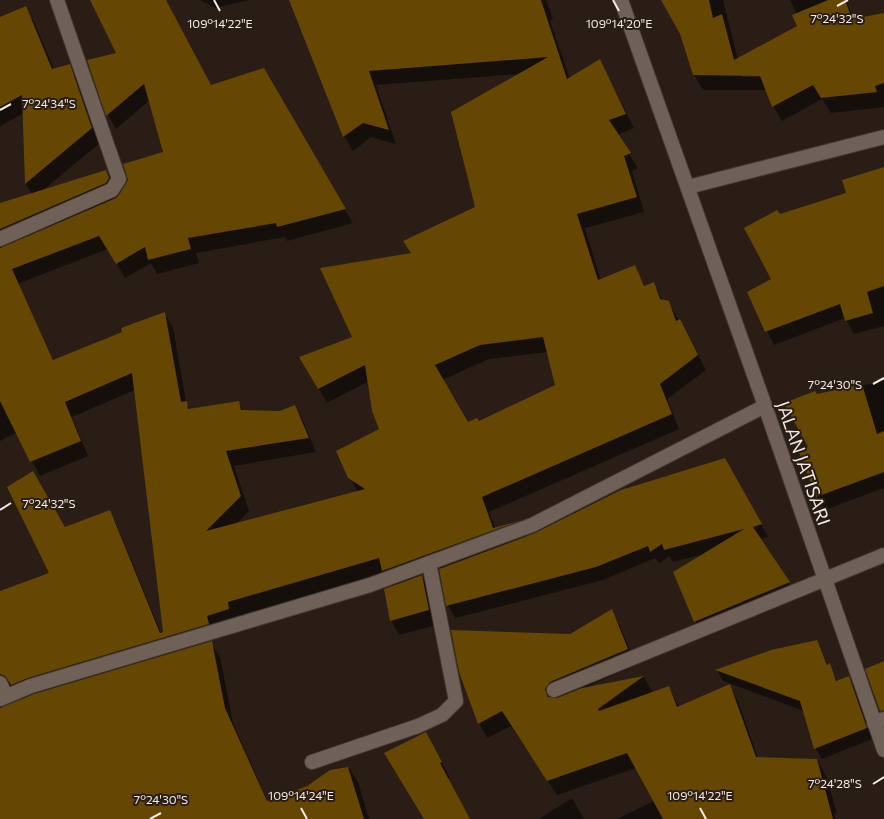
<svg xmlns="http://www.w3.org/2000/svg" width="884" height="819" viewBox="0 0 884 819" font-family="Commissioner,sans-serif">
  <style>
    .shadow { fill: #0007; fill-rule: evenodd }
    .building { fill: #654602; fill-rule: evenodd }
    .lines { fill: none; stroke-linecap: round; stroke-linejoin: round }
    .minor-casing { stroke: #423934; stroke-width: 16 }
    .tertiary-casing { stroke: #423934; stroke-width: 16 }
    .minor { stroke: #6f6158; stroke-width: 14 }
    .tertiary { stroke: #6f6158; stroke-width: 14 }
    .ticks { fill: none; stroke: #f2eae4; stroke-width: 2 }
    .labels { text-anchor: middle; dominant-baseline: central; stroke-width: 4; stroke-linejoin: round; paint-order: stroke }
    .street-label { font-size: 18px; fill: #f2eae4; stroke: #291d15 }
    .ticks-label { font-size: 12px; text-anchor: middle; fill: #f2eae4; stroke: #291d15; stroke-width: 4; stroke-linejoin: round; paint-order: stroke }
  </style>
  <rect width="100%" height="100%" fill="#291d15"/>
  <g class="shadow">
    <path d="M92,0h73l46,86 52,-16 90,153 -66,18 -2,-4 -89,16 3,10 -42,11 -6,-11 -26,15 -17,-29 -91,35 10,18 27,59 111,-47 8,14 13,74 4,8 48,-8 5,9 37,2 15,-7 8,15 13,31 -82,14 15,45 -14,14 123,-33 -8,-14 30,-48 -11,-49 -42,22 -27,-46 54,-19 58,-84 64,-46 44,-134 -144,11 20,59 -25,-7 -18,14 -9,-15 -54,-136h256l7,19 -3,2 20,58 30,-18 34,67 -17,7 21,33 -6,3 12,41 -59,16 16,53 33,-14 11,20 9,-3 9,17 5,1 20,33 18,35 -39,29 12,30 -190,83 7,17 22,-7 9,15 205,-65 36,65 -8,2 36,56 -94,39 -7,-13 9,-67 -31,8 -3,-6 -11,7 -4,-5 -52,22 -148,38 -7,-13 -8,-38 -19,7 9,17 7,34 -38,10 -8,-15 1,-33 -8,-14 -149,44 2,7 -22,7 1,8 -186,56v2l181,-54 9,14 13,66 35,79 39,-15 23,-16 19,-3 9,14 11,37h-369v-118l3,8 18,-8 -7,-11 -14,5v-102l51,-19 13,-45 45,-17 8,14 44,107h4l-30,-243 -63,27 16,39 -48,20 -23,-44 -17,9v-237l32,-10 -6,-10 -2,-71 -24,13v-108l25,-10 9,14 20,47 15,-3 9,15 22,62 -57,47 63,-19 11,22 -5,8 4,-2 49,-46 -15,-53 -34,29 -8,-14 -19,-54 29,-7zM548,352l8,34 -77,37h-11l-26,-43 47,-21z"/>
    <polygon points="200,0 249,0 215,8"/>
    <path d="M662,0h61l15,60 60,-33 -1,-13 -7,-14h56l8,20 30,-6v93l-53,6 -9,-14 -40,22 -9,-15 -6,-16h-64l-9,-15 -13,-41zM743,74l23,1v2h-25z"/>
    <polygon points="884,172 884,326 854,334 845,318 774,345 748,292 773,280 779,216 848,194"/>
    <polygon points="884,381 884,490 883,488 825,510 817,497 800,451 810,447 816,395"/>
    <polygon points="611,610 620,626 636,665 580,690 644,677 653,693 669,688 679,707 730,686 738,701 758,758 817,760 826,776 837,813 834,814 836,819 617,819 654,801 636,768 557,795 511,726 487,738 479,723 570,635"/>
    <polygon points="816,642 838,682 848,677 855,688 872,739 822,759 815,748 804,711 723,681 717,670"/>
    <polygon points="435,749 450,778 448,779 469,819 425,819"/>
    <polygon points="572,798 584,819 539,819"/>
  </g>
  <g class="building">
    <path d="M90,0h76l45,85 53,-17 82,141 -69,18 -1,-4 -88,15 3,11 -43,11 -3,-13 -29,17 -17,-28 -87,33 41,91 69,-28 -1,-4 44,-16 16,90 6,-1 1,8 51,-8 2,9 39,1 15,-6 14,33 -83,13 15,45 -35,35 159,-42 -17,-11 -12,-27 43,-22 -7,-18 -7,-46 -47,24 -19,-32 53,-20 -32,-69 91,-15 -8,-12 72,-34 -24,-95 97,-55 -179,14 20,59 -26,-7 -20,14 -54,-137h252l26,79 33,-20 26,55 -17,6 22,33 -7,3 13,41 -60,17 21,66 37,-15 9,21 10,-4 6,17 9,2 7,20 4,-2 18,36 -38,29 12,30 -190,83 11,31 26,-7 -137,50 -3,-13 -151,44 1,7 -22,7 2,8 -181,54 -17,7 -6,-9 -5,-2v-83l49,-18 -42,-86 26,-16 32,56 45,-17 50,123 3,-1 -31,-259 -67,29 16,39 -51,21 -30,-61v-153l116,-50 3,-3 9,-15 -5,-16 40,-12 -19,-68 -38,32 -19,-56 29,-7zM543,337l12,48 -76,36 -2,-3 -9,4 -33,-57 45,-20z"/>
    <polygon points="661,0 709,0 713,18 722,14 734,60 797,26 792,15 828,0 845,0 852,19 884,13 884,83 875,86 877,92 821,98 813,85 772,107 760,76 693,75 680,34"/>
    <polygon points="26,6 52,69 70,64 92,128 25,184 22,95 0,107 0,17"/>
    <polygon points="884,167 884,286 867,292 873,313 845,321 840,304 765,332 747,292 771,279 744,228 777,210 780,214 846,193 842,180"/>
    <polygon points="106,170 109,178 106,183 0,229 0,203"/>
    <polygon points="862,384 877,434 884,431 884,472 816,497 798,450 808,447 784,403 815,391 817,394"/>
    <polygon points="725,458 762,524 753,527 790,582 694,622 673,572 744,529 664,550 662,544 650,552 648,546 596,567 446,606 439,569 535,533 621,490"/>
    <polygon points="422,575 429,610 390,621 384,589"/>
    <polygon points="612,609 628,649 550,682 545,689 548,697 557,698 582,688 644,676 598,709 599,711 669,686 677,707 730,684 756,757 817,759 833,819 663,819 627,753 547,781 502,711 478,724 459,672 451,630 570,634"/>
    <polygon points="817,640 827,665 830,663 836,681 849,676 867,728 814,749 800,701 715,670 771,650"/>
    <polygon points="212,641 225,708 267,801 307,786 330,770 348,767 364,819 0,819 0,708 34,694"/>
    <polygon points="884,661 884,710 880,711 865,669"/>
    <polygon points="426,732 442,762 440,763 470,819 424,819 384,753"/>
  </g>
  <g class="lines">
    <g class="minor-casing">
      <g id="minor">
        <polyline points="0,239 112,190 119,179 57,0"/>
        <polyline points="0,683 6,696"/>
        <polyline points="554,690 884,555"/>
        <polyline points="0,699 31,686 370,585 532,525 765,406"/>
        <polyline points="874,723 884,719"/>
        <polyline points="312,762 418,726 442,715 456,701 429,563"/>
      </g>
    </g>
    <g class="tertiary-casing">
      <g id="tertiary">
        <polyline points="621,0 765,406 884,750"/>
        <polyline points="688,187 884,137"/>
      </g>
    </g>
    <use href="#minor" class="minor"/>
    <use href="#tertiary" class="tertiary"/>
  </g>
  <path class="ticks" d="M214,0l6,11M613,0l6,11M837,6l11,-6M0,110l11,-6M873,384l11,-6M0,510l11,-7M873,784l11,-7M301,808l6,11M700,808l6,11M150,819l11,-6"/>
  <g class="labels">
    <g class="street-label">
      <text transform="translate(804 463) rotate(71)">JALAN JATISARI</text>
    </g>
  </g>
  <g class="ticks-label">
    <text x="837" y="23">7°24'32"S</text>
    <text x="619" y="28">109°14'20"E</text>
    <text x="220" y="28">109°14'22"E</text>
    <text x="49" y="108">7°24'34"S</text>
    <text x="835" y="389">7°24'30"S</text>
    <text x="49" y="508">7°24'32"S</text>
    <text x="835" y="788">7°24'28"S</text>
    <text x="301" y="800">109°14'24"E</text>
    <text x="700" y="800">109°14'22"E</text>
    <text x="161" y="804">7°24'30"S</text>
  </g>
</svg>
